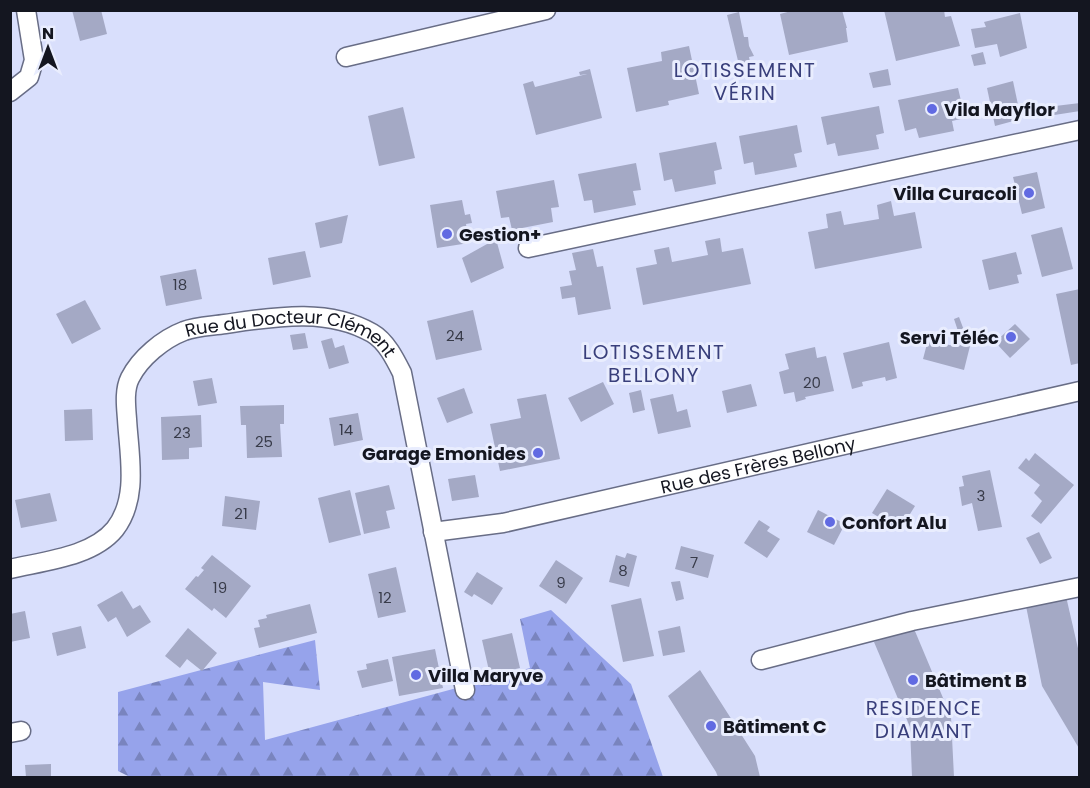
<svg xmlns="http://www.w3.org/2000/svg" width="1090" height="788" viewBox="0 0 1090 788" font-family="Poppins,sans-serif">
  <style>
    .forest { fill: url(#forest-firs) }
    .building { fill: #a4a9c5 }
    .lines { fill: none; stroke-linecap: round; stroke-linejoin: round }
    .minor-casing { stroke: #686d86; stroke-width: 21 }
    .minor { stroke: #fff; stroke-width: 18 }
    .poi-dot { fill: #616ae2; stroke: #e9edfe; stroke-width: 2 }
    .labels { text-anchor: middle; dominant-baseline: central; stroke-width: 6; stroke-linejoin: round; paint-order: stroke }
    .number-label { font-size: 15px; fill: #383b49 }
    .poi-label { font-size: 18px; font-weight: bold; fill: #141620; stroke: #e9edfe; text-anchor: start }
    .street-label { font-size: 18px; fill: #141620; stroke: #e9edfe }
    .neighbourhood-label { font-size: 20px; letter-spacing: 1.5px; fill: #393f7b; stroke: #e9edfe }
  </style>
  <defs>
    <pattern id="forest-firs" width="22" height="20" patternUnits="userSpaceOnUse" patternTransform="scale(1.5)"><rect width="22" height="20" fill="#96a3eb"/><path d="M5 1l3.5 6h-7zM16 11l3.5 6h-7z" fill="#7984be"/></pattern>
  </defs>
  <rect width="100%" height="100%" fill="#d9dffc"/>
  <polygon class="forest" points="551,610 631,684 663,777 132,778 118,771 118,692 315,640 320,690 263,682 265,740 530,668 520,619"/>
  <g class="building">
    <polygon points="72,10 101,10 107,34 80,41"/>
    <polygon points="795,10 842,10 847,28 846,28 848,42 789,55 780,14"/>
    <polygon points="884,10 944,10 945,17 951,16 960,46 896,61"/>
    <polygon points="739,12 744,37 748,37 749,46 754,56 749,57 750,62 739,65 727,15"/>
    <polygon points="1020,13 1027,48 1000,57 997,44 975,48 971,29 986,27 984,22"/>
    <polygon points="689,46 699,94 668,101 669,105 636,112 627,68 662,61 661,52"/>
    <polygon points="983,52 986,64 974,66 971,55"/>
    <polygon points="590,69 602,118 536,135 523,84 533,81 535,87 587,74 580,75 579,72"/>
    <polygon points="888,69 891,85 873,88 869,73"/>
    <polygon points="1013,81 1021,119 995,126 987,88"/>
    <polygon points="958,88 965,118 952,121 954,131 919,138 916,128 905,131 898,100"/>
    <polygon points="1080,103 1080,111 1048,116 1047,107"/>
    <polygon points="879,106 884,133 876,135 879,149 838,156 835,143 827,145 821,117"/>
    <polygon points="403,107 415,158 379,166 368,116"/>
    <polygon points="797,125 802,152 794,154 797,167 755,175 753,162 744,164 739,136"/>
    <polygon points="716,142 722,169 714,171 716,184 675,192 672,179 664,181 659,153"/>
    <polygon points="636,163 641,190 633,191 636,205 594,213 592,200 584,201 578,174"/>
    <polygon points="1037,172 1045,208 1022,214 1013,177"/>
    <polygon points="554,180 559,207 551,208 553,222 512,230 509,217 501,218 496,191"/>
    <polygon points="462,200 465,215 470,214 472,223 466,224 469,243 437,248 430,205"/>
    <polygon points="891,201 894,216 915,212 922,248 815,269 808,232 828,228 826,214 841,211 844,225 879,219 877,205"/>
    <polygon points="348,215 342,243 320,248 315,223"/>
    <polygon points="1062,227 1073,269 1042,277 1031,235"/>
    <polygon points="720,238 722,252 743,248 751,284 643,305 636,268 657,264 654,250 669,247 672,262 708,255 705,241"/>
    <polygon points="496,239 504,268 471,283 462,258"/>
    <polygon points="593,249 597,267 603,266 611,309 578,315 575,297 562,299 560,287 572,285 569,271 576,270 572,253"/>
    <polygon points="305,251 311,277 273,285 268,258"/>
    <polygon points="1016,252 1022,274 1017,275 1019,283 989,290 982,260"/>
    <polygon points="196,269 202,299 166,306 160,276"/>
    <polygon points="1080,289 1080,363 1071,365 1056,294"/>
    <polygon points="85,300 101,329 72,344 56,314"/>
    <polygon points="473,310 482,350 436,360 427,321"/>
    <polygon points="959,317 965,333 959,334 954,319"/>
    <polygon points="1015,324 1030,339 1010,358 995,342"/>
    <polygon points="305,333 308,348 293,350 290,335"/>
    <polygon points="332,338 335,348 344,345 349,363 329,369 321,341"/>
    <polygon points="928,340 958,347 959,343 970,346 964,370 923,359"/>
    <polygon points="889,342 897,378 886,381 885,377 862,382 863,386 852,389 843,353"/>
    <polygon points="815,347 817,358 826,356 834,391 805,397 806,399 796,402 794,392 784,394 779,372 789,369 785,354"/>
    <polygon points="212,378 217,403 198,406 193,381"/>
    <polygon points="603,382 614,404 581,422 568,398"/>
    <polygon points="751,384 757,406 727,413 722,391"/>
    <polygon points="464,388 473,413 447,423 437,398"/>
    <polygon points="641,390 645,410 633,413 629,393"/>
    <polygon points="546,394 560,459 500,471 490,424 521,418 517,399"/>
    <polygon points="673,394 677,412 687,409 691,427 658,434 650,399"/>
    <polygon points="284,405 284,424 280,424 282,457 247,458 246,425 241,425 240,406"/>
    <polygon points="92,409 93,440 65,441 64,410"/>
    <polygon points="358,413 363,440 334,446 329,418"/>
    <polygon points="201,415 202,447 189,448 189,459 162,460 161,417"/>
    <polygon points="1035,453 1074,485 1041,524 1031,516 1042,501 1034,493 1040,485 1018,468 1026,458 1029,461"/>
    <polygon points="990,470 1002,527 978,531 972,503 962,506 959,487 964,486 962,476"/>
    <polygon points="475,475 479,497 452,501 448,479"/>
    <polygon points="389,485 395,509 386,511 390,528 364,534 355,493"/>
    <polygon points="887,489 915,506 900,530 872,513"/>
    <polygon points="350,490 361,535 329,543 318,498"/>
    <polygon points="50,493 57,521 21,528 15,500"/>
    <polygon points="225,496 260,501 256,530 222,526"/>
    <polygon points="818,510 845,524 834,545 807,532"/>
    <polygon points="759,520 770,527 767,531 780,539 767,558 744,543"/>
    <polygon points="1039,532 1052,558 1040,564 1026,538"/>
    <polygon points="681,546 714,555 708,578 675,569"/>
    <polygon points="627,553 637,556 629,587 609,582 616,555 625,558"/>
    <polygon points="212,555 251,586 226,618 214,608 212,611 185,589 196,576 198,577 204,570 201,568"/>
    <polygon points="556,560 583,578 566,604 539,586"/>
    <polygon points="396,567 406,612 378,618 368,574"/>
    <polygon points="477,572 503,588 492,605 474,594 472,597 464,592"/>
    <polygon points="680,581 684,599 676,601 671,582"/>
    <polygon points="122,591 133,609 140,605 151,622 127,637 116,617 108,622 97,605"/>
    <polygon points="1065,592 1080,657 1080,750 1042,686 1025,601"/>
    <polygon points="641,598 654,656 623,662 611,605"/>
    <polygon points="310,604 317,633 259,648 254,628 260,627 258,620 267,618 266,615"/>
    <polygon points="25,611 30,638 10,642 10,614"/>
    <polygon points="912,624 951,717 954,777 912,777 910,727 874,642"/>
    <polygon points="81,626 86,648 57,656 52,633"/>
    <polygon points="680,626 685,652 663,656 658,631"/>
    <polygon points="188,628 217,653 202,671 187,659 180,668 165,656"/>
    <polygon points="512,633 520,668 490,675 482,640"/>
    <polygon points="435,649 443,688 399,696 392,657"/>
    <polygon points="388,659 393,681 362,688 357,671 367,669 366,664"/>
    <polygon points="700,670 755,756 760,777 718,777 716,772 668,696"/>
    <polygon points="51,764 51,777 26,777 25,765"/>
  </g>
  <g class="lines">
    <g class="minor-casing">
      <g id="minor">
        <polyline points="346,57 546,10"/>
        <polyline points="10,92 29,77 34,60 26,10"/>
        <polyline points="528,248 1080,130"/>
        <path id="s1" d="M433,532l70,-9 577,-132"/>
        <path id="s2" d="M10,569c34,-8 82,-12 105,-40 24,-31 14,-74 12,-110 -1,-13 -3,-29 3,-41 10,-20 33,-39 54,-47 12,-5 28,-5 41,-7 48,-7 102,-17 147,9 14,8 23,26 30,40l63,317"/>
        <polyline points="761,660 912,621 1080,587"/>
        <polyline points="10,733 21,731"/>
      </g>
    </g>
    <use href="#minor" class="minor"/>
  </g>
  <g class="poi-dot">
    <circle cx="932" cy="109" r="6"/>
    <circle cx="1029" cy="193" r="6"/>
    <circle cx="447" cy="234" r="6"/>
    <circle cx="1011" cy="337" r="6"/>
    <circle cx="538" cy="453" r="6"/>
    <circle cx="830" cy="522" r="6"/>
    <circle cx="416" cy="675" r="6"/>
    <circle cx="913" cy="680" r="6"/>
    <circle cx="711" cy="726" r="6"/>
  </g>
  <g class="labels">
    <g class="number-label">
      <text x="180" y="284">18</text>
      <text x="455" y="335">24</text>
      <text x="812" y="382">20</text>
      <text x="346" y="429">14</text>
      <text x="182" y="432">23</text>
      <text x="264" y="441">25</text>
      <text x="981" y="495">3</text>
      <text x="241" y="513">21</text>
      <text x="694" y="562">7</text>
      <text x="623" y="570">8</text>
      <text x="561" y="582">9</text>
      <text x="220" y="587">19</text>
      <text x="385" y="597">12</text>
    </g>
    <g class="poi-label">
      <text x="944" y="109">Vila Mayflor</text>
      <text x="1017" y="193" text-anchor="end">Villa Curacoli</text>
      <text x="459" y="234">Gestion+</text>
      <text x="999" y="337" text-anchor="end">Servi Téléc</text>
      <text x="526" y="453" text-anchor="end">Garage Emonides</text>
      <text x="842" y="522">Confort Alu</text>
      <text x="428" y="675">Villa Maryve</text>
      <text x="925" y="680">Bâtiment B</text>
      <text x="723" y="726">Bâtiment C</text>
    </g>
    <g class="street-label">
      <text stroke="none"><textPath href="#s2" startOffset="454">Rue du Docteur Clément</textPath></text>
      <text stroke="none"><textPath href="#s1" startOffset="332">Rue des Frères Bellony</textPath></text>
    </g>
    <g class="neighbourhood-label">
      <text x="745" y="70">LOTISSEMENT<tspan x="745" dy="23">VÉRIN</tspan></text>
      <text x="654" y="352">LOTISSEMENT<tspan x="654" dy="23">BELLONY</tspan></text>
      <text x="924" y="708">RESIDENCE<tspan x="924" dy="23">DIAMANT</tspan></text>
    </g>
  </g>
  <rect width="1090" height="788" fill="none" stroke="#141620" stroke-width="24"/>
  <g transform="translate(48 48)" stroke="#e9edfe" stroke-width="4.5" paint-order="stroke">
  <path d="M0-4.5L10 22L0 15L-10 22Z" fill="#141620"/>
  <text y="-9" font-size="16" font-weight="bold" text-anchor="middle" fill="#141620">N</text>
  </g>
</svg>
